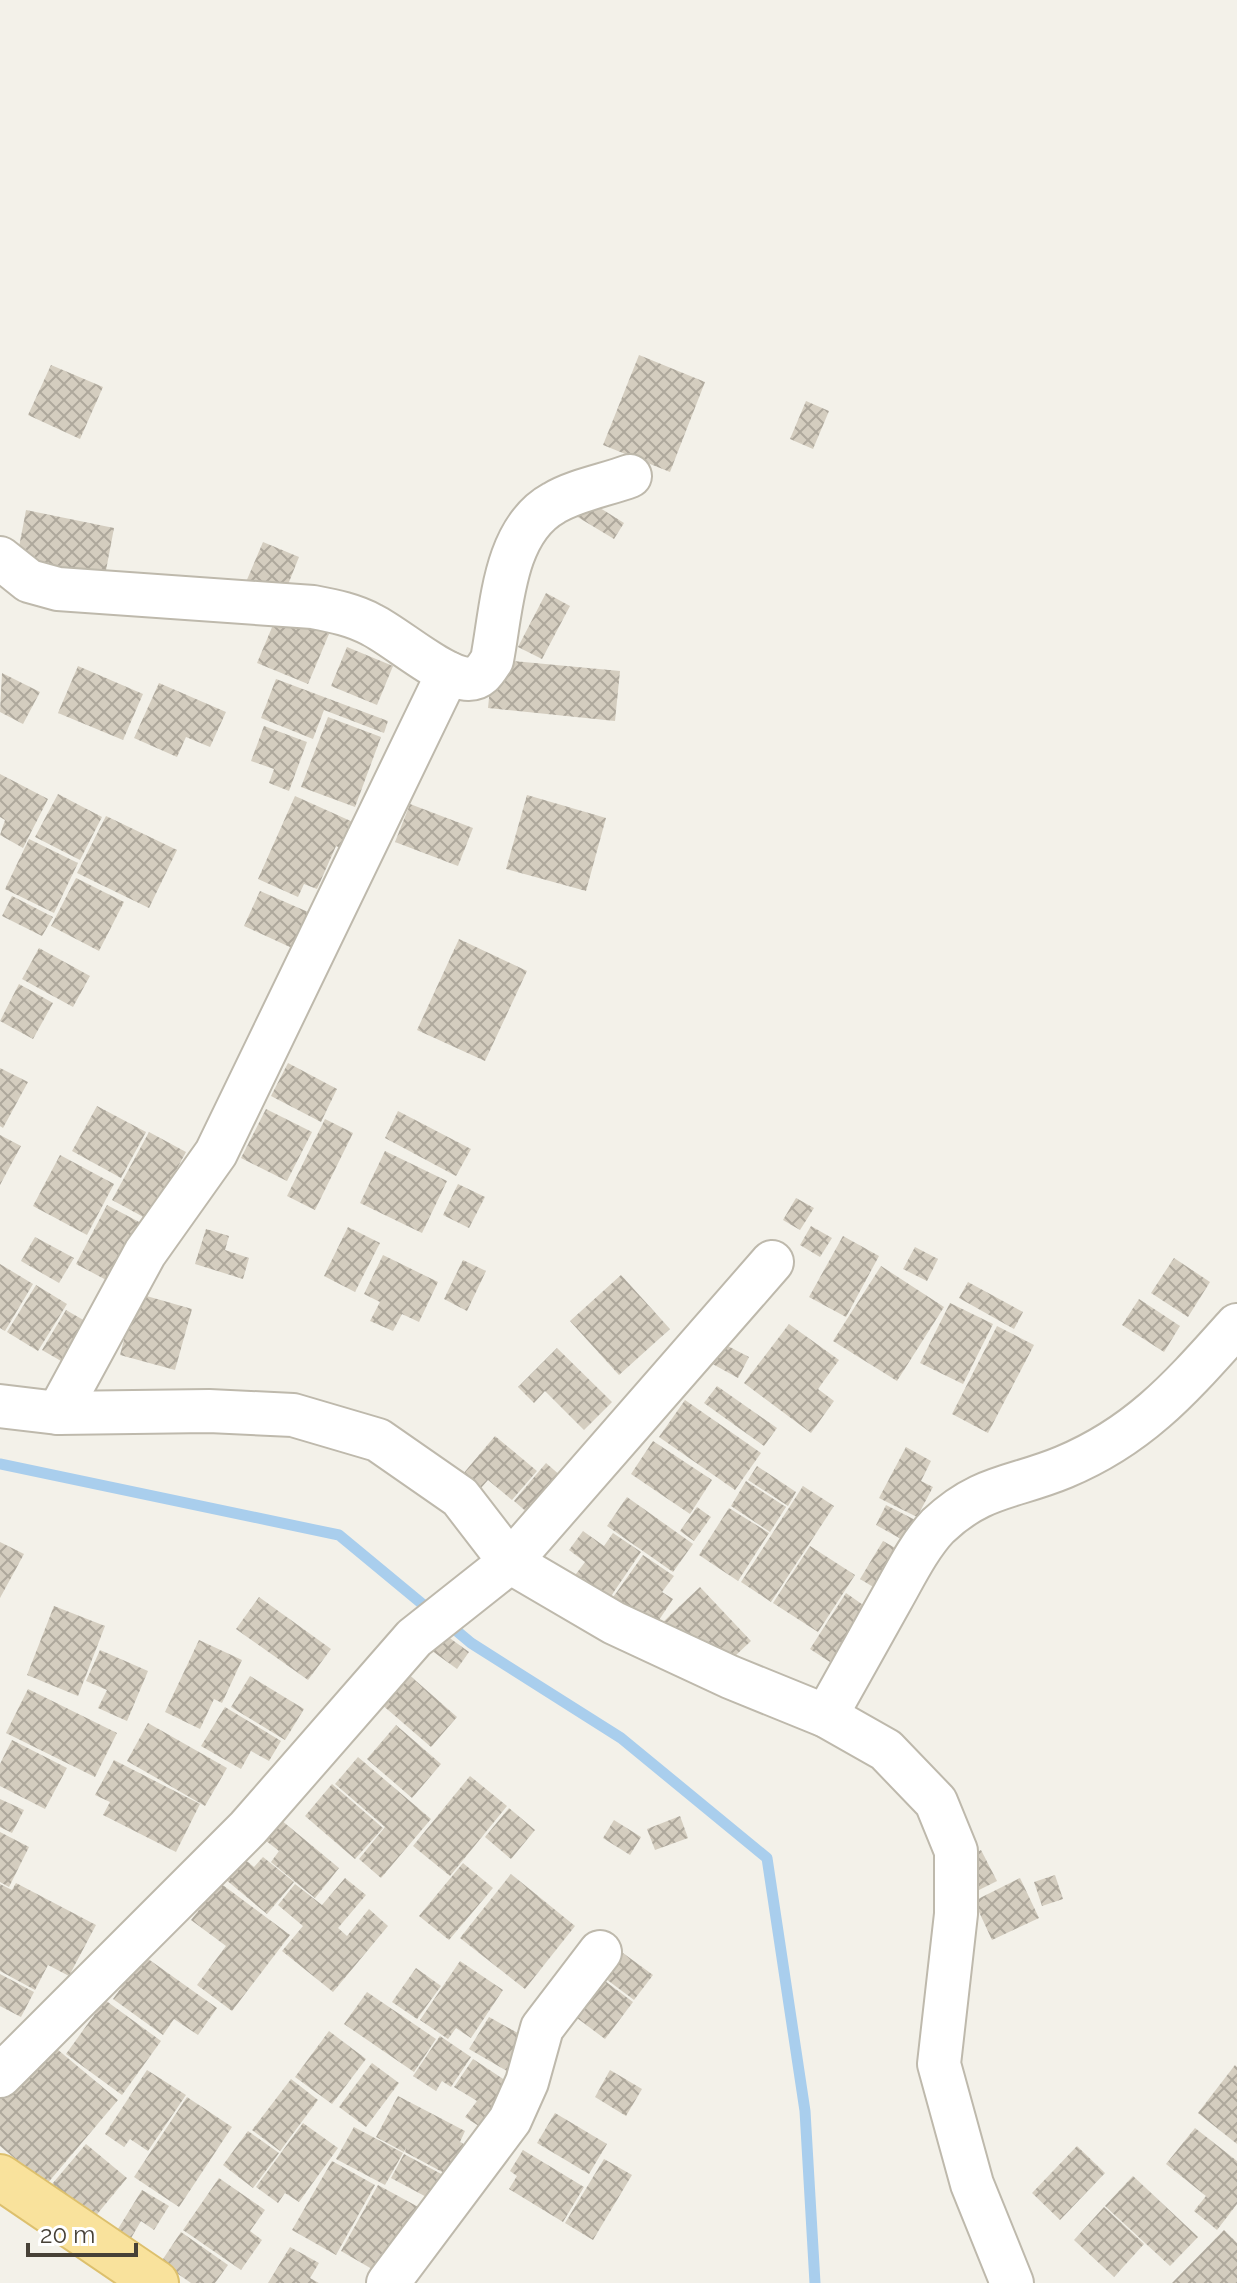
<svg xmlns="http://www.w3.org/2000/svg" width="1237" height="2283" viewBox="0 0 1237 2283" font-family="Raleway,sans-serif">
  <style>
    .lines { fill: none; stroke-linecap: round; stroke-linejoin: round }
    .stream { stroke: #a9ceed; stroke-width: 11 }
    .building { fill: url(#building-cross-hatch) }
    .minor-casing { stroke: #beb9ac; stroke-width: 46 }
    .major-casing { stroke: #ddc06d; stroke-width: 48 }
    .minor { stroke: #fff; stroke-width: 42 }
    .major { stroke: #f9e29c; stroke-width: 44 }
  </style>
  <defs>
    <pattern id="building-cross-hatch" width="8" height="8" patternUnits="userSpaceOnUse" patternTransform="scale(2)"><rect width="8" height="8" fill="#d4cdbf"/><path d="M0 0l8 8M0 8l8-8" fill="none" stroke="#aea89c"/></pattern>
  </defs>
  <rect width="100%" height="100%" fill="#f3f1e9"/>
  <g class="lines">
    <g class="stream">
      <polyline points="0,1464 339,1535 432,1612"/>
      <polyline points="446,1622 471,1643 621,1738 767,1858 805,2111 815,2283"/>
    </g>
  </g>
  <g class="building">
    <polygon points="639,355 705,382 670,472 603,445"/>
    <polygon points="51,365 103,387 80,439 28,415"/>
    <polygon points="806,401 829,411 813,449 790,439"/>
    <polygon points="581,496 624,523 614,539 571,513"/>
    <polygon points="26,510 114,528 104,581 16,563"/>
    <polygon points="263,542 299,557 283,597 246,582"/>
    <polygon points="546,593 570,606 542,659 518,647"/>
    <polygon points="278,613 329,634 308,684 257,663"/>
    <polygon points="347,647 393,666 377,705 331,686"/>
    <polygon points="493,659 620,671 615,721 488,708"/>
    <polygon points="78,666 143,694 123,740 58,713"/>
    <polygon points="2,673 40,692 23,724 0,712"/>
    <polygon points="276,679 388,721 384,733 324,710 313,739 261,718"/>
    <polygon points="159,683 226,712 210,747 186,737 177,757 134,738"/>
    <polygon points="328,717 381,737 355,807 301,787"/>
    <polygon points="264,726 307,742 289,791 269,783 274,769 251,761"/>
    <polygon points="0,774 48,799 23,848 0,835 5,820 0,817"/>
    <polygon points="58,794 102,817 80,860 35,837"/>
    <polygon points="527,795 606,818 586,891 506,869"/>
    <polygon points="295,796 364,827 352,853 336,846 317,889 304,884 298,897 258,879"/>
    <polygon points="410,804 473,828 458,866 395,842"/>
    <polygon points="106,816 177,850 149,908 77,873"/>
    <polygon points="29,839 78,863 54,913 5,889"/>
    <polygon points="76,878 124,902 99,951 51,926"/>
    <polygon points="260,891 308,912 292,948 244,926"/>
    <polygon points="12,896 53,917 42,936 2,916"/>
    <polygon points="459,939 527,971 485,1061 417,1030"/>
    <polygon points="39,948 90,976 73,1007 22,979"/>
    <polygon points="19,984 53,1003 33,1039 0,1021"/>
    <polygon points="288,1063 337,1089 321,1122 271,1096"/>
    <polygon points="0,1068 28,1082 3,1128 0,1126"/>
    <polygon points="97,1106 146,1132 121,1178 72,1151"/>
    <polygon points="266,1109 312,1132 287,1181 241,1158"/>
    <polygon points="398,1111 471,1149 456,1176 385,1138"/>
    <polygon points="325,1119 353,1133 315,1210 287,1196"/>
    <polygon points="149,1132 186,1152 149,1220 112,1200"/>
    <polygon points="0,1135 21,1146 0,1185"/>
    <polygon points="385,1151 447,1181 422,1233 360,1203"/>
    <polygon points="60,1155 114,1184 87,1235 33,1206"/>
    <polygon points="458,1184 485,1197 469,1228 443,1215"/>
    <polygon points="796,1198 814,1208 800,1230 783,1220"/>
    <polygon points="107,1205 141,1223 110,1282 76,1264"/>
    <polygon points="811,1226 832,1238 820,1257 800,1245"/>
    <polygon points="348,1227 380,1243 355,1292 324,1276"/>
    <polygon points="206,1229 229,1236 225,1250 249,1258 243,1279 195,1264"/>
    <polygon points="843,1236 879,1256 846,1317 809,1297"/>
    <polygon points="35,1237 74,1258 59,1283 21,1261"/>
    <polygon points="915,1247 938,1259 927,1281 903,1269"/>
    <polygon points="383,1255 438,1282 419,1322 402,1314 393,1331 370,1321 380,1302 364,1294"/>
    <polygon points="1174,1258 1210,1282 1188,1317 1151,1293"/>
    <polygon points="463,1260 486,1271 467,1311 444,1299"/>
    <polygon points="0,1264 33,1284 5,1331 0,1328"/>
    <polygon points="881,1266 944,1307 897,1381 833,1341"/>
    <polygon points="621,1275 670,1329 619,1375 570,1321"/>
    <polygon points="968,1282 1023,1312 1014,1329 959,1298"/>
    <polygon points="36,1285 67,1304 38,1351 7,1332"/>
    <polygon points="136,1293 192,1309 175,1370 120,1355"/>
    <polygon points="1139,1299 1180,1326 1164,1352 1122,1325"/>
    <polygon points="950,1303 993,1324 963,1384 920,1363"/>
    <polygon points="66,1310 92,1325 68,1365 42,1350"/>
    <polygon points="789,1324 839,1360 818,1389 834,1401 811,1433 744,1383"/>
    <polygon points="997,1326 1034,1345 988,1433 952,1414"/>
    <polygon points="720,1342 749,1357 738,1378 709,1362"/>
    <polygon points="557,1348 612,1402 584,1430 545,1391 534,1403 518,1387"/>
    <polygon points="717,1386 777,1428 764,1446 704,1403"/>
    <polygon points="685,1400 761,1453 735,1490 659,1437"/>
    <polygon points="495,1436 537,1471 512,1500 488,1480 474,1496 457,1481"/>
    <polygon points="653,1441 712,1480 690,1514 631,1474"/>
    <polygon points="906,1447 931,1461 921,1481 933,1487 917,1517 879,1498"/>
    <polygon points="546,1463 569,1483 536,1520 514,1501"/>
    <polygon points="757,1466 796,1492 788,1506 748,1480"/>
    <polygon points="746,1481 786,1507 770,1532 731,1506"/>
    <polygon points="803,1486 834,1506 771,1602 741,1582"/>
    <polygon points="627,1497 693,1544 673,1572 607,1526"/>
    <polygon points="886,1505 921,1523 910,1544 876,1525"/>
    <polygon points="697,1507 711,1517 694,1541 680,1531"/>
    <polygon points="729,1508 769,1533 738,1581 699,1555"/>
    <polygon points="583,1531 604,1546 613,1533 641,1552 607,1602 573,1578 585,1562 569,1550"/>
    <polygon points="883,1541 904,1553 880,1591 860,1579"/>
    <polygon points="0,1542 24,1554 0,1598"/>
    <polygon points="810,1546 855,1575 818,1632 773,1603"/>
    <polygon points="643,1555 674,1576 662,1592 673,1599 651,1632 609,1603"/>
    <polygon points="700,1587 751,1641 720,1670 662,1623"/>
    <polygon points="846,1593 866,1607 830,1662 810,1649"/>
    <polygon points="259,1597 331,1649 308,1680 236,1629"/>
    <polygon points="54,1606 105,1626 78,1696 27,1675"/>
    <polygon points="440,1631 469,1652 457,1669 428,1648"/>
    <polygon points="199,1640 242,1660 222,1703 214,1699 200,1729 165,1712"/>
    <polygon points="100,1650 148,1671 127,1721 98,1708 107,1690 86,1681"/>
    <polygon points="407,1673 457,1717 431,1747 380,1703"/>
    <polygon points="250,1676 304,1709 285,1740 231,1707"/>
    <polygon points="28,1689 117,1733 95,1777 6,1733"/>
    <polygon points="225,1707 281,1741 269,1761 251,1751 241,1769 201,1746"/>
    <polygon points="148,1723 227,1768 205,1806 127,1761"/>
    <polygon points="396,1725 441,1764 412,1798 367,1759"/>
    <polygon points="12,1740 67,1768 45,1809 0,1786 0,1764"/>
    <polygon points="358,1757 431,1819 381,1878 359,1859 385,1827 335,1784"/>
    <polygon points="114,1760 200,1804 176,1852 103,1815 110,1802 95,1795"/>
    <polygon points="470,1776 507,1806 450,1876 413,1846"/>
    <polygon points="332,1784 383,1828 355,1859 305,1816"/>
    <polygon points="0,1799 24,1810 12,1833 0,1827"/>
    <polygon points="509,1808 535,1830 511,1859 485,1837"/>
    <polygon points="680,1816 688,1838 655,1850 647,1829"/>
    <polygon points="281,1820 339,1868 315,1898 271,1862 279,1851 265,1840"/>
    <polygon points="614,1820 641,1837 630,1855 603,1838"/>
    <polygon points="0,1832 29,1847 9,1887 0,1882"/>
    <polygon points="981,1850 997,1881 975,1892 959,1861"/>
    <polygon points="237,1853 254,1867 263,1857 294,1882 267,1914 219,1874"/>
    <polygon points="463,1863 493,1888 449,1940 419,1916"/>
    <polygon points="511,1874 575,1926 525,1989 460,1938"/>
    <polygon points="1055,1875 1063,1899 1042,1906 1034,1882"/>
    <polygon points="345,1878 366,1895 338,1928 347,1936 369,1909 388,1926 333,1992 282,1951 303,1926 278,1905 295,1884 322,1905"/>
    <polygon points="1020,1878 1039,1918 992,1940 974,1901"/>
    <polygon points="16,1883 96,1925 69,1976 48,1965 35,1990 0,1971 0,1884 12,1890"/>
    <polygon points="220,1883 290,1935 232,2011 197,1985 226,1946 191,1920"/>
    <polygon points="612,1945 653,1975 634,2000 594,1970"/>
    <polygon points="144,1956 217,2008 198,2035 174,2019 163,2035 113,1999"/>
    <polygon points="460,1961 503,1990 471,2038 456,2028 448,2039 420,2020"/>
    <polygon points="416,1968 441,1986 417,2019 392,2002"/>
    <polygon points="593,1972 633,2002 605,2039 565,2009"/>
    <polygon points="0,1974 34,1992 21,2017 0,2006"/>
    <polygon points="367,1992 436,2039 414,2072 344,2024"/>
    <polygon points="105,2000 161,2041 122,2095 66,2054"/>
    <polygon points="489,2017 532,2041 512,2074 469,2049"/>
    <polygon points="329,2031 366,2059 332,2104 295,2077"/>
    <polygon points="440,2036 471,2057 451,2087 442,2081 436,2091 413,2076"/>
    <polygon points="45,2039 118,2100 46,2185 0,2146 0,2092"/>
    <polygon points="473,2059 520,2090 491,2134 465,2117 477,2101 454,2087"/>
    <polygon points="372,2063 399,2083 366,2127 339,2107"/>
    <polygon points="1235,2065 1237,2067 1237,2144 1198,2113"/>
    <polygon points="147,2070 186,2095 148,2151 130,2139 124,2147 105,2134"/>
    <polygon points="610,2070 642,2089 626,2116 595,2097"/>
    <polygon points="291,2079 318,2100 280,2151 252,2130"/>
    <polygon points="398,2096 465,2131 460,2142 475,2150 461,2176 446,2168 444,2173 405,2152 406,2147 404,2152 376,2137"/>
    <polygon points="187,2097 232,2127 179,2207 134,2177"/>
    <polygon points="555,2113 607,2144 589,2174 537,2143"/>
    <polygon points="303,2123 338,2148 299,2202 285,2193 278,2203 256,2187"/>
    <polygon points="354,2127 403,2153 385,2185 336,2159"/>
    <polygon points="1195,2128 1237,2161 1237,2204 1217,2230 1194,2211 1206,2196 1166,2164"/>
    <polygon points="248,2131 279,2153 253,2188 223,2165"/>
    <polygon points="86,2144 127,2178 89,2224 47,2190"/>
    <polygon points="1077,2146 1105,2173 1060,2220 1032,2193"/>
    <polygon points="523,2150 584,2187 563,2222 509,2189 517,2176 510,2171"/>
    <polygon points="404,2154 445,2176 432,2200 391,2178"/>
    <polygon points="604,2159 632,2175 593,2240 565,2223"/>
    <polygon points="332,2161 375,2185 336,2255 292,2230"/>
    <polygon points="1133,2176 1198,2237 1170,2266 1105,2206"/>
    <polygon points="219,2178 265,2210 250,2231 262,2240 241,2270 183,2230"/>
    <polygon points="378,2185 422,2209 384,2276 341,2251"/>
    <polygon points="142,2190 169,2206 154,2230 141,2221 127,2245 113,2237"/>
    <polygon points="1104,2207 1144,2244 1114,2277 1074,2240"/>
    <polygon points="1224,2230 1237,2243 1237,2283 1172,2283"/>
    <polygon points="181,2232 228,2265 215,2283 191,2283 161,2262"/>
    <polygon points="290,2247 319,2263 310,2278 319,2283 268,2283"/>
  </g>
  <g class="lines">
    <g class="minor-casing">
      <g id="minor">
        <path d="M0,558l29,23 29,8 255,18c21,4 41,8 59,18 26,13 70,53 97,54 12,0 17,-10 23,-19 10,-51 11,-129 62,-157 22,-13 52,-18 76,-27"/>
        <polyline points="0,1406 58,1413 209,1411 293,1415 378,1440 460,1497 510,1562 614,1623 730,1677 826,1716 886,1750 936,1802 956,1851 956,1914 939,2064 972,2184 1012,2283"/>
        <polyline points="58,1413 145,1253 216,1153 448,673"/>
        <path d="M826,1716c22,-39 44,-78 66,-118 13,-23 27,-52 46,-72 43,-41 76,-38 126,-59 77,-32 119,-82 173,-142"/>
        <polyline points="0,2076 248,1828 414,1638 510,1562 772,1262"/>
        <polyline points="388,2283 510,2120 527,2082 542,2028 600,1952"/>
      </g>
    </g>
    <g class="major-casing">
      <polyline id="major" points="0,2177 156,2283"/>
    </g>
    <use href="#minor" class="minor"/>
    <use href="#major" class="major"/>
  </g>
  <path d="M28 2243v12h108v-12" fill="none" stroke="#474137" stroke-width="4"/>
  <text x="40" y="2243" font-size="24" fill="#474137" stroke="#ffffff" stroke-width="6" paint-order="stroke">20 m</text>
</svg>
